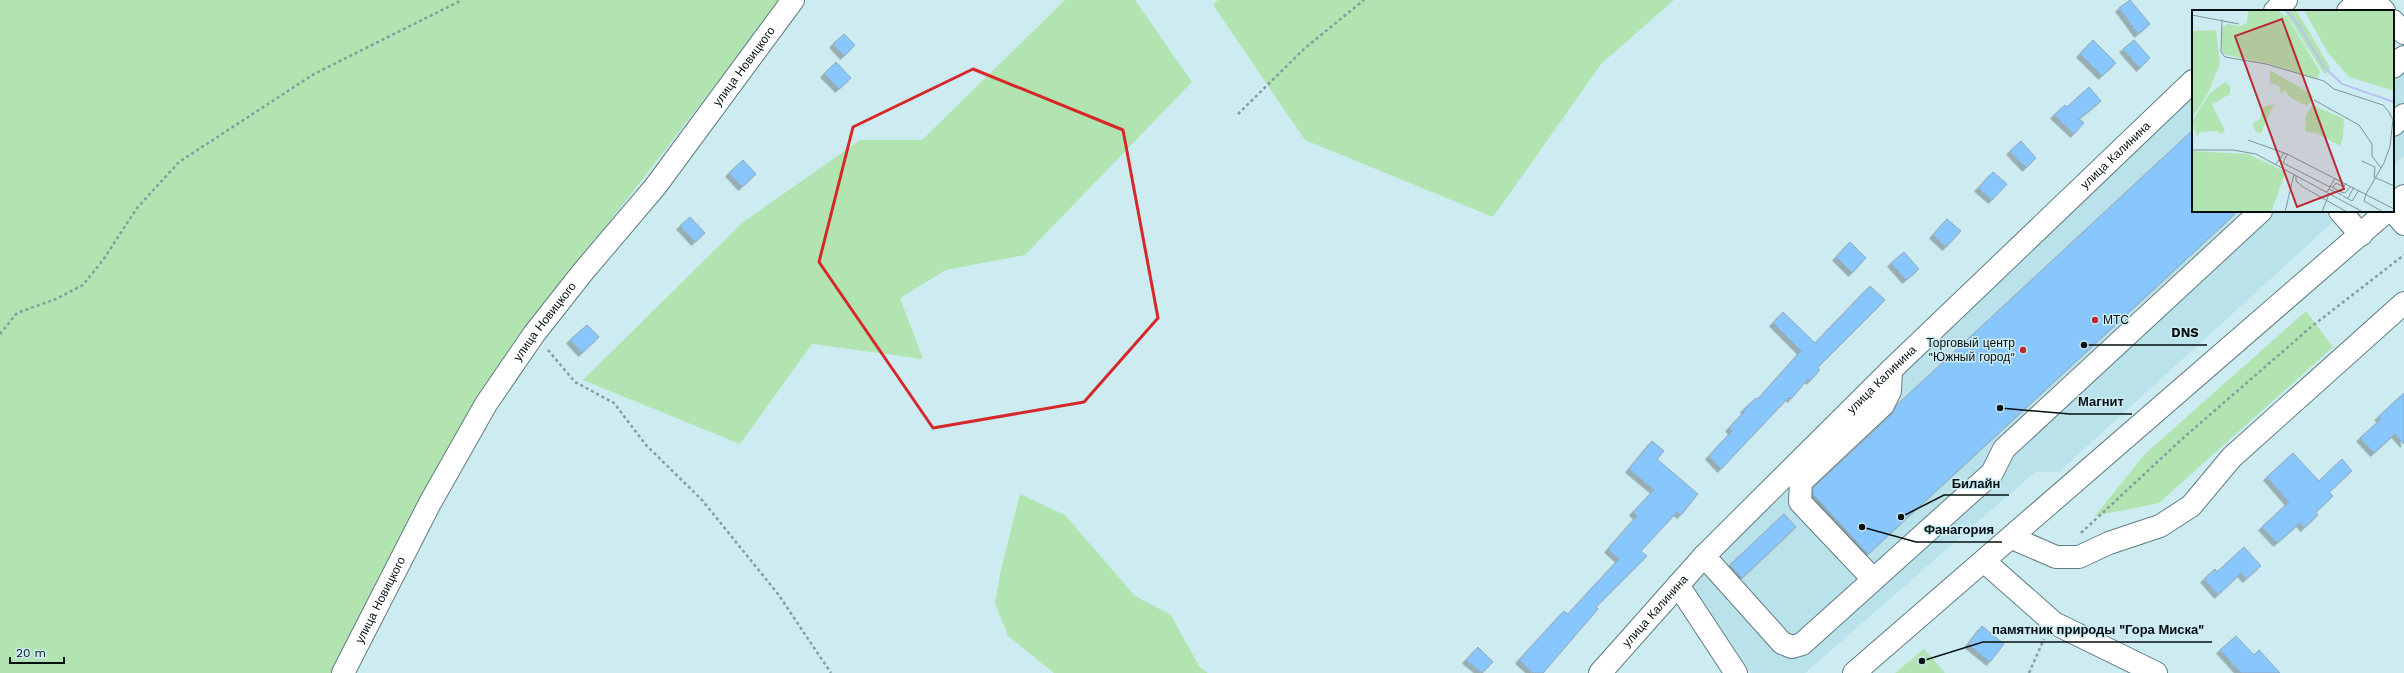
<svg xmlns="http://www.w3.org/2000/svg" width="2404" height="673" viewBox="0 0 2404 673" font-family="'Work Sans',sans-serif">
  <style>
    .built { fill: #bae2eb }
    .green { fill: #b1e4b0 }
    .building { fill: #88c6fe; stroke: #94a7b9; filter: url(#shadow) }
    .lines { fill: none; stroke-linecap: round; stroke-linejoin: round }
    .minor-casing { stroke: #607c83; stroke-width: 24 }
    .major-casing { stroke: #607c83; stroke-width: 24 }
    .path { stroke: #849ba0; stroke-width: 2.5; stroke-dasharray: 3 3; stroke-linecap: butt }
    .minor { stroke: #fff; stroke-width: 22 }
    .major { stroke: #fff; stroke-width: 22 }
    .marked { fill: none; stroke: #d62828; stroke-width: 3; stroke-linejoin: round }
    .poi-dot { fill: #ba2932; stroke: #cdecf2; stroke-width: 1.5 }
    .labels { text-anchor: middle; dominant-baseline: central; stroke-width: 3; stroke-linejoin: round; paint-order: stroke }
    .street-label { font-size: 12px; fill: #050f12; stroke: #cdecf2 }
    .poi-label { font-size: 12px; fill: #050f12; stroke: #cdecf2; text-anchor: start }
    .inset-river { fill: none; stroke: #bbc0f6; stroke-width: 2 }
    .inset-road { fill: none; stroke: #7d9498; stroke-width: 1 }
    .view { fill: #ba2932; fill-opacity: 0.15; stroke: #ba2932; stroke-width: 2 }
    .inset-edge { fill: none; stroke: #050f12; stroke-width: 2 }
    .leader { fill: none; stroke: #050f12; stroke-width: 1.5 }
    .callout-dot { fill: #050f12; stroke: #cdecf2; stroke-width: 1.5 }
    .callout-label { font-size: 13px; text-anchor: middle; font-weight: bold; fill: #050f12; stroke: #cdecf2; stroke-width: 3; stroke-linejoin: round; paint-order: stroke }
  </style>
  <defs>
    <filter id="shadow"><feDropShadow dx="-3.5" dy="3.5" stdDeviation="0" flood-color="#0004"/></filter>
  </defs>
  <rect width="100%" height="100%" fill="#cdecf2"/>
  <g class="built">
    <polygon points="2404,64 2404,156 2393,166 2393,74"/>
    <polygon points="2193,97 2193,211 2323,211 2333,222 2059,472 2035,472 1805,673 1751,673 1686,579"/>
  </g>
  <g class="green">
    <polygon points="0,0 781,0 508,353 331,673 0,673"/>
    <polygon points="1065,0 1135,0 1192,82 1025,255 946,270 900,298 923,359 812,344 740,444 583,380 742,223 860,140 922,140"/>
    <polygon points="1218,0 1674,0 1602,63 1493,217 1305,140 1213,5"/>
    <polygon points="2306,311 2333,347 2159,503 2095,516 2145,454"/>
    <polygon points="1020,494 1065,515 1135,596 1171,615 1199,666 1208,673 1054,673 1008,636 995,603 1000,574"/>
    <polygon points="1924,649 1945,673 1895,673"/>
  </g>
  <g class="building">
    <polygon points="2130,0 2150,24 2138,34 2119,8"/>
    <polygon points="844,34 855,45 844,56 833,44"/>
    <polygon points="2093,40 2116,63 2102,76 2080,54"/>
    <polygon points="2134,40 2150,58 2140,68 2123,49"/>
    <polygon points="836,62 851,78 839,89 824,74"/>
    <polygon points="2089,87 2101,101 2079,119 2084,123 2074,134 2054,115 2065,105 2067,107"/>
    <polygon points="2193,130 2193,211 2238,211 1868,554 1813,494 1813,488 1892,414 1897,405"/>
    <polygon points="2021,141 2036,158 2026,168 2010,151"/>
    <polygon points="743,160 756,174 742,187 729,173"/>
    <polygon points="1993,172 2007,184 1992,200 1978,188"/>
    <polygon points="690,217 705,233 695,242 680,226"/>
    <polygon points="1947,219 1961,231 1946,247 1933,235"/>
    <polygon points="1850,242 1866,258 1852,273 1836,257"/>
    <polygon points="1904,252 1919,269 1906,280 1891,263"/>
    <polygon points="1870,286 1885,300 1817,368 1820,370 1810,381 1808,379 1791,399 1789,397 1721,469 1709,456 1732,431 1729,428 1745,411 1744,409 1756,398 1758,399 1801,351 1773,323 1783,312 1815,343"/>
    <polygon points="587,325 599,337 582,353 570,340"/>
    <polygon points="2404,393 2404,444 2395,434 2374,453 2360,438 2381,419 2378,417"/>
    <polygon points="1652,441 1664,451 1657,459 1698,494 1681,515 1677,512 1641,551 1647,556 1596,607 1598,609 1549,666 1543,673 1533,673 1519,660 1564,611 1568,614 1619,559 1608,549 1637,516 1633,512 1654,490 1629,469"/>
    <polygon points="2293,453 2319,481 2342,459 2352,471 2329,492 2333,496 2316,512 2318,515 2304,528 2300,523 2277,543 2262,527 2289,502 2267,477"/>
    <polygon points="1784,514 1796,527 1742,578 1730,565"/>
    <polygon points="2244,547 2261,566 2246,579 2241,573 2218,595 2204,579 2215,569 2217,572"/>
    <polygon points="1982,626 2004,644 1990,662 1968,644"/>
    <polygon points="2236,636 2254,655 2259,650 2280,673 2241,673 2220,650"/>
    <polygon points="1478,647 1493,662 1482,673 1466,660"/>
  </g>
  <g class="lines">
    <g class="minor-casing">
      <g id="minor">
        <polyline points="2373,0 2384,11"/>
        <polyline points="2275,11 2286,0"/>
        <polyline points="2348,11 2360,0"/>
        <polyline points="2393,21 2404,33"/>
        <polyline points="2393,67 2404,57"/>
        <polyline points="2393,125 2404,115"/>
        <polyline points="2340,211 2361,235"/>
        <polyline points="2393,211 2404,224"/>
        <polyline points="2012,538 2056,557 2079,557 2109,543 2160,526 2191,506 2232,457 2404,303"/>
        <polyline points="1704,556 1782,643 1792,647 1802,644 1992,473 2004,449 2261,211"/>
        <polyline points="1985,562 2054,623 2156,673"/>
        <polyline points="1873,579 1800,502 1801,482 1883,405 1890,391 1891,370"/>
        <polyline points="1678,585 1736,673"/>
        <path id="s1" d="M343,673l87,-170 56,-99 48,-70 48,-61 73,-86 138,-187"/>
        <path id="s2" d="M1600,673l104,-117 187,-186 302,-289"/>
      </g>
    </g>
    <g class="major-casing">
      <g id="major">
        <polyline points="2393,206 2404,196"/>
        <polyline points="1854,673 2387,211"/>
      </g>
    </g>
    <g class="path">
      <polyline points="1238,114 1305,48 1364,0"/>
      <polyline points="0,334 17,313 56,299 83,285 103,260 137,208 179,162 314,74 462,0"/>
      <polyline points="548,350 575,382 614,403 646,445 702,500 778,594 831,673"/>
      <polyline points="2081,533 2182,439 2311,327 2404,255"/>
      <polyline points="2029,673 2044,639"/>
    </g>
    <use href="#minor" class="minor"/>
    <use href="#major" class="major"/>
  </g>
  <path class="marked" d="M973,69l150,61 35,188 -74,84 -151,26 -114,-166 34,-135z"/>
  <g class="poi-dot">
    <circle cx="2095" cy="320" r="4"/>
    <circle cx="2023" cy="350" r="4"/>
  </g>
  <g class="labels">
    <g class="street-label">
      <text stroke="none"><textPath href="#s1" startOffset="730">улица Новицкого</textPath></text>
      <text stroke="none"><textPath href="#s2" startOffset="731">улица Калинина</textPath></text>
      <text stroke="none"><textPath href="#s1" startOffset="406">улица Новицкого</textPath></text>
      <text stroke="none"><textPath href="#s2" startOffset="407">улица Калинина</textPath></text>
      <text stroke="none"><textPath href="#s1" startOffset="82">улица Новицкого</textPath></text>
      <text stroke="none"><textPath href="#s2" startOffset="83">улица Калинина</textPath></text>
    </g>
    <g class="poi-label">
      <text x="2103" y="320">МТС</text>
      <text x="2015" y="343" text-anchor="end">Торговый центр<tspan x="2015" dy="14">"Южный город"</tspan></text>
    </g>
  </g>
  <g transform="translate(2192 10)">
    <rect width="202" height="202" fill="#cdecf2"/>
    <path d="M56,0h29l11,8 32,54 -3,7 -47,-15 -48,-10v-26l5,-4 13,2 7,-3zM92,0h12l10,16 24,42 -5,7zM112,0h90v81l-45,-14 -21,-24zM24,20l4,34 -13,31 -15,23v-87zM78,60l44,26 -7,10 -16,-8 -6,-7 -4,3 -2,-8 -9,-3zM33,72l5,4v8l-18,10 13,27 -3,3 -5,-3 -17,1 -3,5 -5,-16 18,-28zM82,94l-13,29 -5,-1 -4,-8 8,-5 3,-12zM121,95l31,14 -1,18 -3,9 -21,-12 -14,-3 1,-16zM0,141l56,3 38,18 -15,40h-79z" fill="#b1e4b0"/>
    <path class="inset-river" d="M94,0l14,17 24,40 18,17 52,18"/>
    <path class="inset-road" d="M0,5l47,9M30,9l-1,33 4,5 41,7 58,17 10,8 49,16 6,7 4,8 -3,26 -6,17 -18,31M122,90l45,25 13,19v12l9,12M56,130l39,14 107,55M0,140h41l23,4 107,58M95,144l-4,9 47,24M170,151l13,6 -1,10 20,9M84,154l8,-11M104,166v5l7,6 44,25M138,176l11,6 5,-9M141,177l3,-4 8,4M137,179l13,6M135,182l8,-14M149,182l4,1 6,-7M174,184l-2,7 19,11M151,186l9,5 7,-11M156,188l6,-11M93,202l9,-38M130,202l7,-18"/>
    <path class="view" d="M90,9l62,170 -47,18 -62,-171z"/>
    <rect width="202" height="202" class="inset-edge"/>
  </g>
  <path class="leader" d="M2084 345L2164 345H2207M2000 408L2070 414H2132M1901 517L1944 495H2009M1862 527L1916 542H2002M1922 661L1983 642H2212"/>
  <g class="callout-dot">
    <circle cx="2084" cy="345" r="4"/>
    <circle cx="2000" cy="408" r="4"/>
    <circle cx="1901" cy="517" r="4"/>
    <circle cx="1862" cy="527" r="4"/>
    <circle cx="1922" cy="661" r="4"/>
  </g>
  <g class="callout-label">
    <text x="2185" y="337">DNS</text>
    <text x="2101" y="406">Магнит</text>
    <text x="1976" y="488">Билайн</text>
    <text x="1959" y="534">Фанагория</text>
    <text x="2098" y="634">памятник природы "Гора Миска"</text>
  </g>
  <path d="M10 657v6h54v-6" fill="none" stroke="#050f12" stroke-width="2"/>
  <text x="16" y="657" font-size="12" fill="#050f12" stroke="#cdecf2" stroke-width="3" paint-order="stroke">20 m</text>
</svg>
